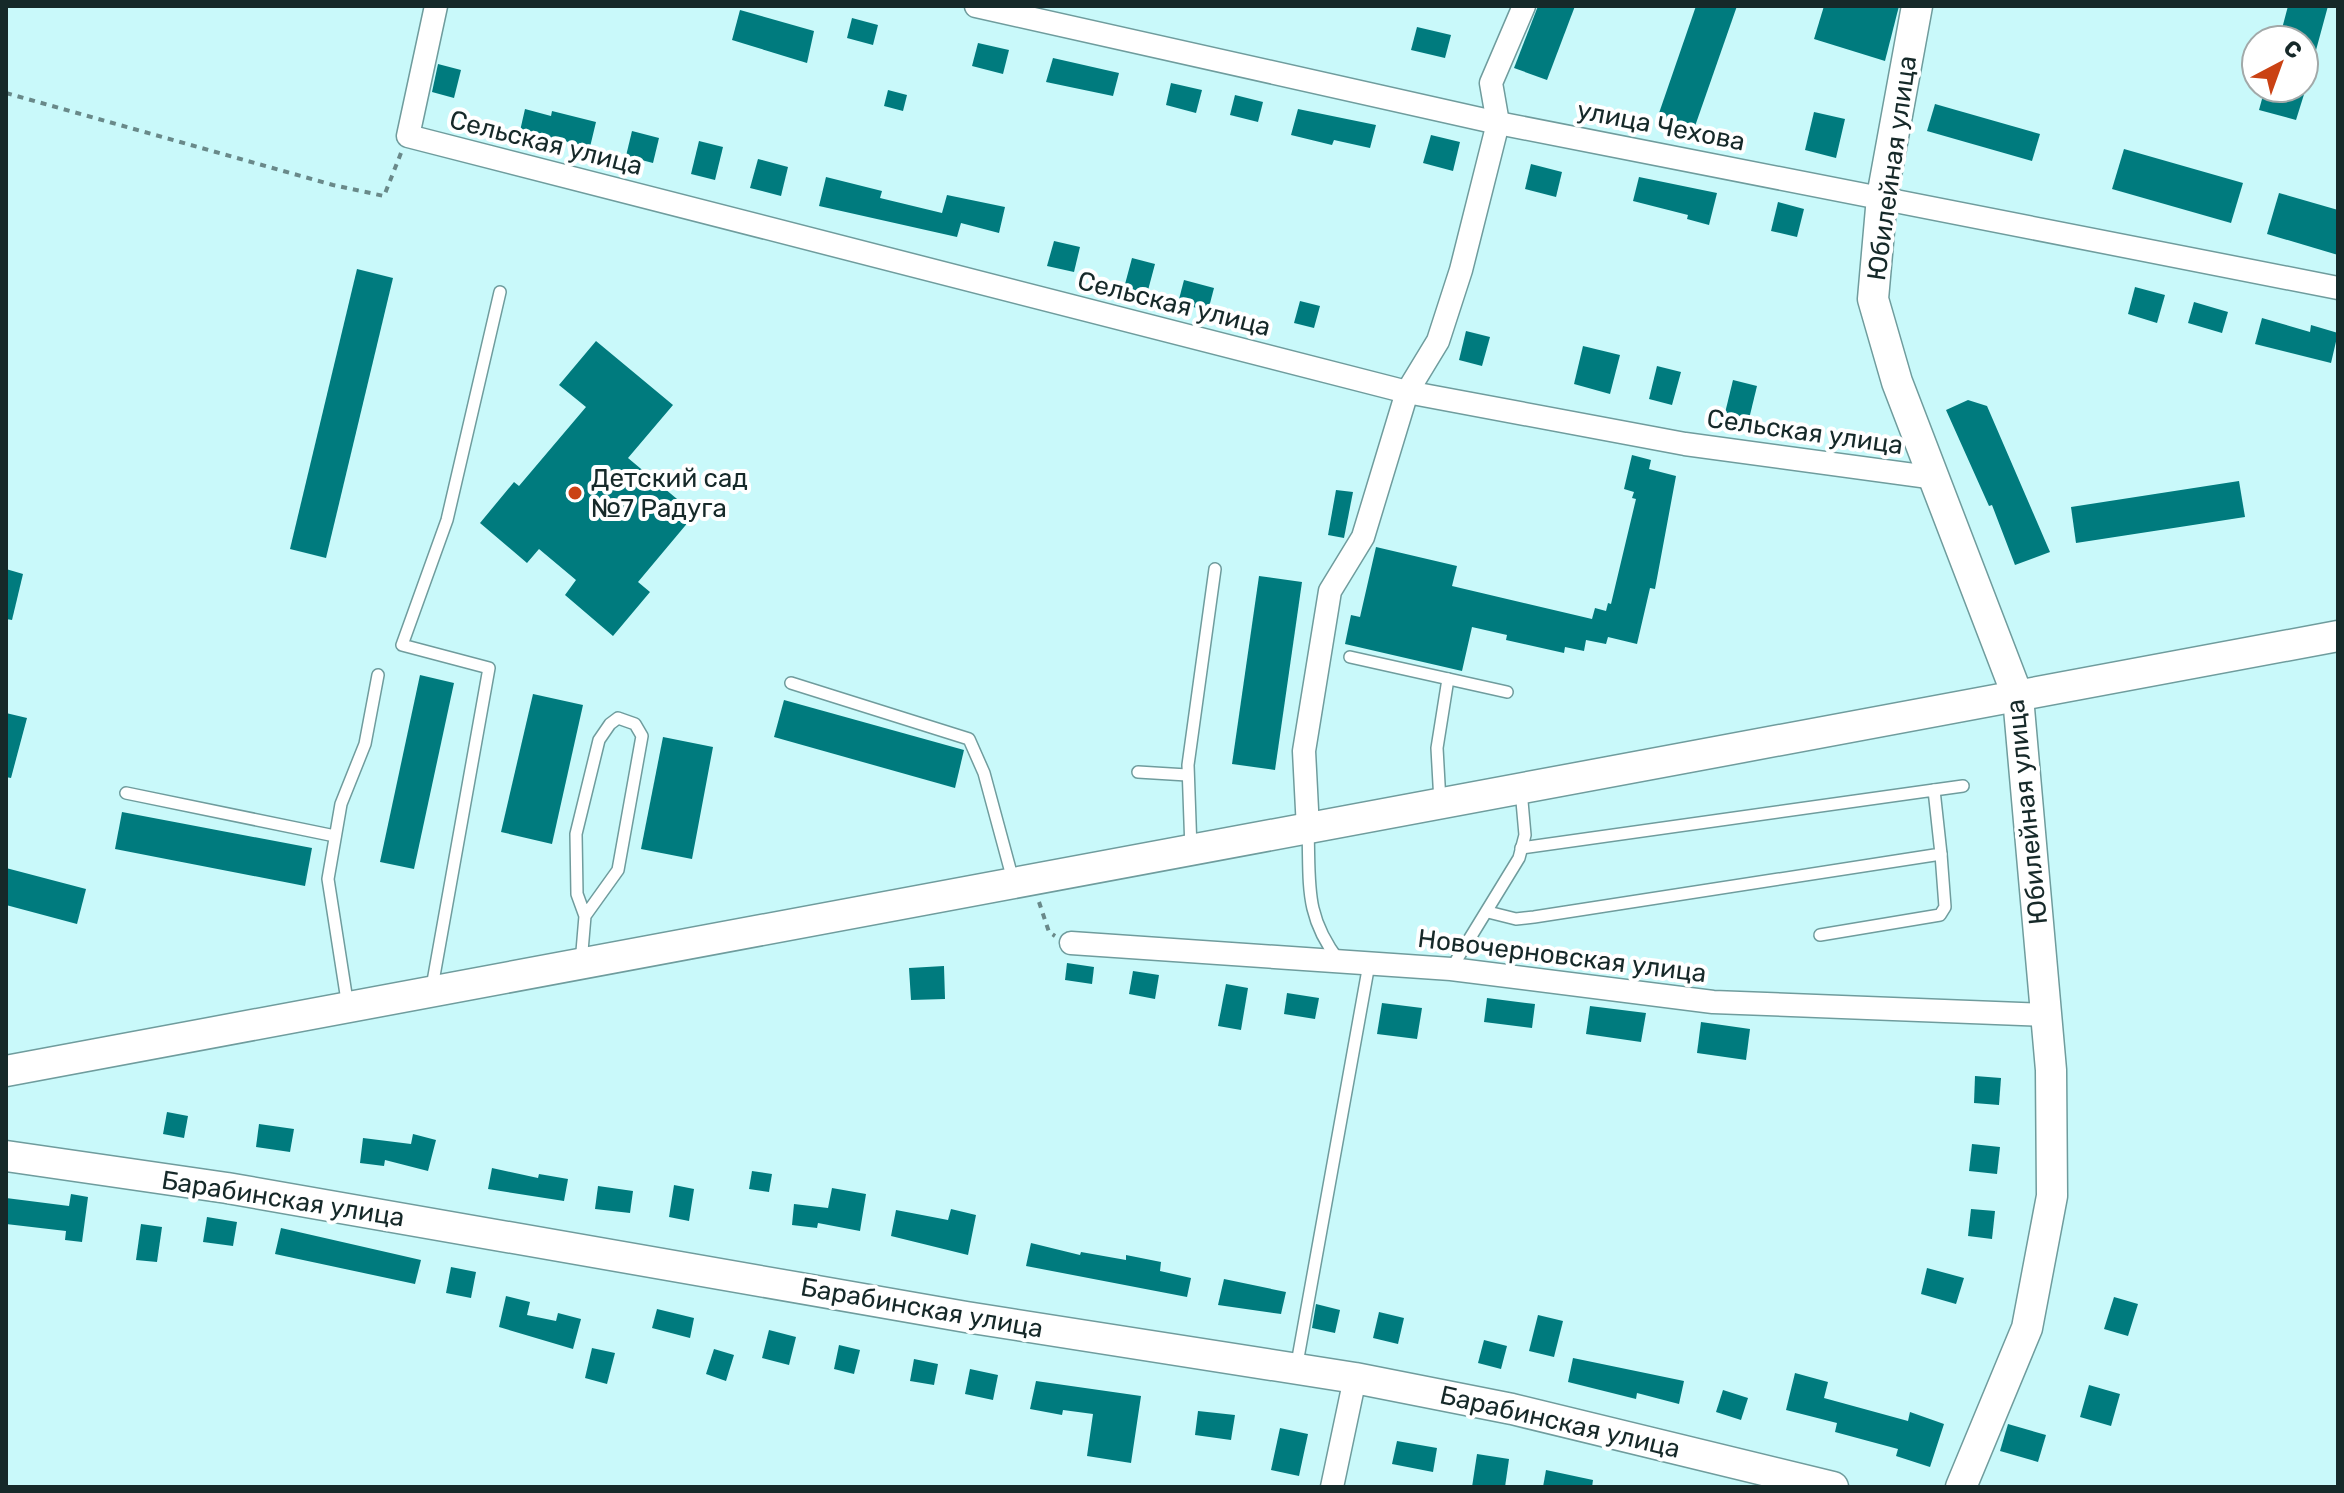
<svg xmlns="http://www.w3.org/2000/svg" width="2344" height="1493" viewBox="0 0 2344 1493" font-family="Rubik,sans-serif">
  <style>
    .building { fill: #007b7e }
    .lines { fill: none; stroke-linecap: round; stroke-linejoin: round }
    .lane-casing { stroke: #6f9c9d; stroke-width: 14 }
    .street-casing { stroke: #6f9c9d; stroke-width: 25 }
    .secondary-casing { stroke: #6f9c9d; stroke-width: 33 }
    .path { stroke: #698989; stroke-width: 4; stroke-dasharray: 6 6; stroke-linecap: butt }
    .lane { stroke: #fff; stroke-width: 11 }
    .street { stroke: #fff; stroke-width: 22 }
    .secondary { stroke: #fff; stroke-width: 30 }
    .poi-dot { fill: #ca4214; stroke: #fff; stroke-width: 3 }
    .labels { text-anchor: middle; dominant-baseline: central; stroke-width: 8; stroke-linejoin: round; paint-order: stroke }
    .street-label { font-size: 26px; fill: #162929; stroke: #fff }
    .poi-label { font-size: 26px; fill: #162929; stroke: #fff; text-anchor: start }
  </style>
  <rect width="100%" height="100%" fill="#c9f9fa"/>
  <g class="building">
    <polygon points="1538,6 1575,6 1547,80 1514,68"/>
    <polygon points="1696,6 1737,6 1694,129 1658,116"/>
    <polygon points="1824,6 1899,6 1885,61 1814,39"/>
    <polygon points="2288,6 2328,6 2309,76 2304,75 2304,40 2279,40"/>
    <polygon points="740,10 814,31 807,63 732,40"/>
    <polygon points="852,18 878,25 873,45 847,38"/>
    <polygon points="1417,27 1451,35 1445,58 1411,50"/>
    <polygon points="978,43 1009,50 1003,74 972,66"/>
    <polygon points="1053,58 1119,73 1113,96 1046,82"/>
    <polygon points="438,64 461,70 454,98 432,92"/>
    <polygon points="1171,83 1202,90 1196,113 1166,105"/>
    <polygon points="2265,88 2306,88 2296,120 2259,110"/>
    <polygon points="888,90 907,95 903,111 884,106"/>
    <polygon points="1235,95 1263,102 1258,122 1230,115"/>
    <polygon points="1935,104 2040,134 2032,161 1927,131"/>
    <polygon points="525,109 551,116 552,111 596,122 590,147 520,131"/>
    <polygon points="1298,109 1376,125 1370,148 1334,140 1332,145 1291,135"/>
    <polygon points="1814,112 1845,119 1836,158 1805,150"/>
    <polygon points="632,131 659,138 653,163 626,156"/>
    <polygon points="1431,135 1460,142 1453,171 1423,163"/>
    <polygon points="699,141 723,147 715,180 691,174"/>
    <polygon points="2124,149 2243,183 2231,223 2112,189"/>
    <polygon points="758,159 788,167 781,196 750,188"/>
    <polygon points="1531,164 1562,172 1556,197 1525,189"/>
    <polygon points="826,177 882,191 880,198 942,213 947,195 1005,207 999,233 961,223 957,237 819,206"/>
    <polygon points="1639,177 1717,193 1709,225 1687,219 1688,215 1633,201"/>
    <polygon points="2279,193 2338,210 2338,255 2267,234"/>
    <polygon points="1778,202 1804,209 1797,237 1771,231"/>
    <polygon points="1054,241 1080,247 1074,272 1047,266"/>
    <polygon points="1132,258 1155,264 1147,294 1124,288"/>
    <polygon points="357,269 393,278 326,558 290,549"/>
    <polygon points="1184,280 1214,288 1208,311 1178,303"/>
    <polygon points="2135,287 2165,295 2157,323 2128,314"/>
    <polygon points="1300,301 1320,306 1314,328 1294,323"/>
    <polygon points="2194,302 2228,312 2222,333 2188,323"/>
    <polygon points="2262,318 2310,332 2311,325 2338,333 2331,363 2255,344"/>
    <polygon points="1466,331 1490,337 1482,366 1459,360"/>
    <polygon points="596,341 673,405 628,458 695,514 638,582 650,592 613,636 565,595 576,580 539,549 527,563 480,523 514,482 519,486 586,407 559,385"/>
    <polygon points="1583,346 1620,355 1610,394 1574,384"/>
    <polygon points="1657,366 1681,372 1672,405 1649,399"/>
    <polygon points="1733,380 1757,386 1749,419 1725,413"/>
    <polygon points="1968,400 1987,406 2050,552 2015,565 1992,505 1989,506 1946,410"/>
    <polygon points="1632,455 1651,460 1649,469 1676,476 1655,589 1650,588 1637,644 1608,637 1606,644 1586,640 1584,651 1565,647 1564,653 1506,640 1507,635 1472,627 1462,671 1345,644 1351,615 1360,617 1376,547 1457,566 1452,586 1592,619 1595,608 1606,611 1608,603 1611,604 1636,499 1632,498 1634,492 1624,489"/>
    <polygon points="2239,481 2245,517 2076,543 2071,507"/>
    <polygon points="1336,490 1353,492 1344,538 1328,535"/>
    <polygon points="6,569 23,574 12,620 6,619"/>
    <polygon points="1259,576 1302,582 1275,770 1232,764"/>
    <polygon points="420,675 454,683 414,869 380,862"/>
    <polygon points="533,694 583,705 552,844 501,832"/>
    <polygon points="784,700 964,750 955,788 774,737"/>
    <polygon points="6,713 27,718 11,778 6,777"/>
    <polygon points="663,737 713,747 692,859 641,849"/>
    <polygon points="122,812 312,848 305,886 115,849"/>
    <polygon points="6,868 86,889 77,924 6,905"/>
    <polygon points="1067,963 1094,967 1092,984 1065,980"/>
    <polygon points="944,966 945,999 911,1000 909,968"/>
    <polygon points="1133,971 1159,975 1155,999 1129,994"/>
    <polygon points="1226,984 1248,988 1241,1030 1218,1026"/>
    <polygon points="1287,993 1319,998 1315,1019 1284,1014"/>
    <polygon points="1487,998 1535,1004 1532,1028 1484,1022"/>
    <polygon points="1382,1003 1422,1008 1417,1039 1377,1034"/>
    <polygon points="1590,1006 1646,1013 1641,1042 1586,1034"/>
    <polygon points="1701,1022 1750,1029 1746,1060 1697,1053"/>
    <polygon points="1975,1076 2001,1078 1999,1105 1974,1103"/>
    <polygon points="167,1112 188,1116 184,1138 163,1134"/>
    <polygon points="259,1124 294,1129 290,1152 256,1147"/>
    <polygon points="413,1134 436,1140 428,1171 385,1160 384,1166 360,1163 363,1138 411,1144"/>
    <polygon points="1972,1144 2000,1147 1997,1174 1969,1171"/>
    <polygon points="492,1168 538,1178 539,1174 568,1179 564,1201 488,1189"/>
    <polygon points="752,1171 772,1174 769,1192 749,1189"/>
    <polygon points="674,1185 694,1189 689,1221 669,1217"/>
    <polygon points="598,1186 633,1191 630,1213 595,1209"/>
    <polygon points="832,1188 866,1194 860,1231 818,1223 817,1228 792,1225 794,1204 828,1208"/>
    <polygon points="71,1194 88,1197 82,1242 65,1240 66,1231 6,1224 6,1198 69,1206"/>
    <polygon points="951,1209 976,1215 968,1255 891,1236 896,1210 948,1220"/>
    <polygon points="1971,1209 1995,1211 1992,1239 1968,1236"/>
    <polygon points="207,1217 237,1222 233,1246 203,1242"/>
    <polygon points="141,1224 162,1227 157,1262 136,1260"/>
    <polygon points="281,1228 421,1260 415,1284 275,1254"/>
    <polygon points="1031,1243 1080,1255 1081,1252 1126,1260 1126,1255 1161,1262 1160,1271 1191,1278 1187,1297 1026,1266"/>
    <polygon points="451,1267 476,1272 471,1298 446,1293"/>
    <polygon points="1927,1268 1964,1278 1956,1304 1921,1294"/>
    <polygon points="1224,1279 1286,1292 1281,1314 1218,1305"/>
    <polygon points="506,1296 530,1302 527,1315 556,1321 558,1313 581,1319 573,1349 499,1327"/>
    <polygon points="2114,1297 2138,1304 2128,1336 2104,1329"/>
    <polygon points="1316,1304 1340,1310 1335,1333 1312,1328"/>
    <polygon points="657,1309 694,1318 690,1338 652,1328"/>
    <polygon points="1379,1312 1404,1318 1398,1344 1373,1338"/>
    <polygon points="1538,1315 1563,1321 1554,1357 1529,1351"/>
    <polygon points="769,1330 796,1337 789,1365 762,1358"/>
    <polygon points="1484,1340 1507,1346 1501,1369 1478,1363"/>
    <polygon points="839,1345 860,1350 854,1374 834,1369"/>
    <polygon points="592,1348 615,1353 607,1384 585,1378"/>
    <polygon points="714,1349 734,1355 726,1381 706,1374"/>
    <polygon points="1573,1358 1684,1381 1679,1404 1637,1393 1636,1399 1568,1382"/>
    <polygon points="914,1359 938,1364 934,1385 910,1381"/>
    <polygon points="970,1369 998,1375 993,1400 965,1394"/>
    <polygon points="1795,1373 1828,1382 1824,1398 1908,1421 1910,1412 1944,1424 1930,1467 1896,1456 1898,1449 1835,1432 1837,1423 1786,1410"/>
    <polygon points="1036,1381 1141,1396 1131,1463 1087,1456 1093,1414 1063,1410 1062,1415 1030,1409"/>
    <polygon points="2089,1385 2120,1394 2111,1426 2080,1417"/>
    <polygon points="1723,1390 1748,1398 1741,1420 1716,1412"/>
    <polygon points="1198,1411 1235,1415 1231,1440 1195,1435"/>
    <polygon points="2008,1424 2046,1435 2038,1462 2000,1451"/>
    <polygon points="1280,1428 1308,1434 1299,1476 1271,1470"/>
    <polygon points="1397,1441 1437,1448 1433,1472 1392,1464"/>
    <polygon points="1477,1454 1509,1459 1505,1487 1472,1487"/>
    <polygon points="1546,1470 1593,1480 1592,1487 1543,1487"/>
  </g>
  <g class="lines">
    <g class="lane-casing">
      <g id="lane">
        <polyline points="1350,657 1507,692"/>
        <polyline points="791,683 969,739 984,773 1013,880"/>
        <polyline points="1138,772 1187,775"/>
        <polyline points="1934,790 1963,786"/>
        <polyline points="126,793 335,836"/>
        <polyline points="1440,802 1437,748 1448,679"/>
        <path d="M1308,830c2,55 -4,85 31,131"/>
        <polyline points="1191,850 1188,765 1215,569"/>
        <polyline points="1488,912 1516,919 1534,917 1941,854 1934,790 1521,848"/>
        <polyline points="1820,935 1940,915 1945,907 1941,854"/>
        <polyline points="581,963 585,916 577,894 576,834 599,740 610,724 618,718 635,724 642,736 618,870 585,916"/>
        <polyline points="1451,969 1519,858 1525,835 1521,790"/>
        <polyline points="432,987 489,668 402,645 447,520 500,292"/>
        <polyline points="348,1007 328,879 341,804 365,744 378,675"/>
        <polyline points="1296,1369 1369,964"/>
      </g>
    </g>
    <g class="street-casing">
      <g id="street">
        <polyline points="436,6 408,136 1407,392 1685,444 1936,478"/>
        <polyline points="976,6 1498,123 2338,288"/>
        <polyline points="1308,829 1304,751 1330,591 1363,537 1407,392 1438,341 1461,270 1498,123 1491,83 1524,6"/>
        <polyline points="1071,943 1451,969 1713,1002 2047,1015"/>
        <polyline points="1332,1487 1355,1378"/>
      </g>
    </g>
    <g class="secondary-casing">
      <g id="secondary">
        <polyline points="1917,6 1882,197 1873,299 1897,382 2018,697 2051,1070 2052,1196 2027,1328 1961,1487"/>
        <polyline points="6,1071 2338,636"/>
        <polyline points="6,1156 227,1188 966,1317 1355,1378 1512,1409 1833,1487"/>
      </g>
    </g>
    <g class="path">
      <polyline points="6,93 333,185 384,196 401,153"/>
      <polyline points="1039,902 1049,932 1055,936"/>
    </g>
    <use href="#lane" class="lane"/>
    <use href="#street" class="street"/>
    <use href="#secondary" class="secondary"/>
  </g>
  <circle class="poi-dot" cx="575" cy="493" r="8"/>
  <g class="labels">
    <g class="street-label">
      <text transform="translate(1661 126) rotate(11)">улица Чехова</text>
      <text transform="translate(546 143) rotate(14)">Сельская улица</text>
      <text transform="translate(1892 168) rotate(-82)">Юбилейная улица</text>
      <text transform="translate(1174 304) rotate(14)">Сельская улица</text>
      <text transform="translate(1805 432) rotate(8)">Сельская улица</text>
      <text transform="translate(2027 812) rotate(-96)">Юбилейная улица</text>
      <text transform="translate(1562 956) rotate(7)">Новочерновская улица</text>
      <text transform="translate(283 1199) rotate(9)">Барабинская улица</text>
      <text transform="translate(922 1308) rotate(10)">Барабинская улица</text>
      <text transform="translate(1560 1422) rotate(13)">Барабинская улица</text>
    </g>
    <g class="poi-label">
      <text x="591" y="478">Детский сад<tspan x="591" dy="30">№7 Радуга</tspan></text>
    </g>
  </g>
  <rect width="2344" height="1493" fill="none" stroke="#162929" stroke-width="16"/>
  <g transform="translate(2280 64) rotate(41)"><circle r="38" fill="#ffffff" stroke="#a2a9a9" stroke-width="2"/>
  <path d="M0-6L14 30L0 20L-14 30Z" fill="#ca4214"/>
  <text y="-12" font-size="22" font-weight="bold" text-anchor="middle" fill="#162929">С</text>
  </g>
</svg>
